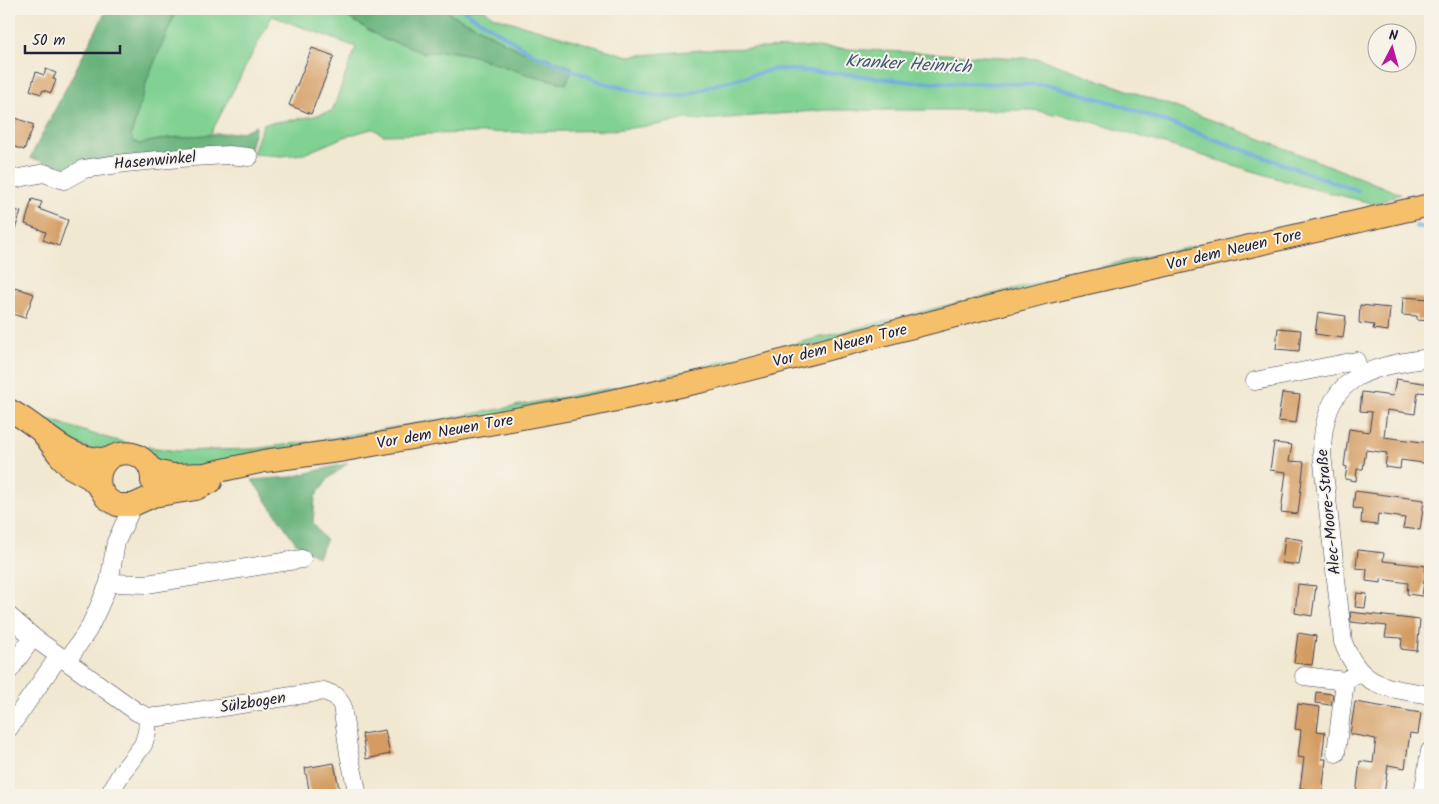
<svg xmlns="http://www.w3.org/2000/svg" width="1439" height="804" viewBox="0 0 1439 804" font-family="Kalam,sans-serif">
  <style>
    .green { fill: #80d192; stroke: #517a66 }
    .forest { fill: #68b37c; stroke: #456a5c }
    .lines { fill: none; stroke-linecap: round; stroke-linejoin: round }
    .stream { stroke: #6aa8dc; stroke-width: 4 }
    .building { fill: #d49c62 }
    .minor-casing { stroke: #414052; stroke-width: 19 }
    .major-casing { stroke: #414052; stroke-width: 24 }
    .minor { stroke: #fff; stroke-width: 18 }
    .major { stroke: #f6c06b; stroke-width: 22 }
    .labels { text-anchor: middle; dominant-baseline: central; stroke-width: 4; stroke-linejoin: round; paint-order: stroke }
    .street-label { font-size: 16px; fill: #22223b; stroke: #f7f3e8 }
    .water-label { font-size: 18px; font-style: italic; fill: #3f587b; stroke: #f7f3e8 }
  </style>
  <rect width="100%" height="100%" fill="#f7f3e8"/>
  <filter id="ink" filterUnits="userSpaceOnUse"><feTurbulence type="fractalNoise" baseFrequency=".02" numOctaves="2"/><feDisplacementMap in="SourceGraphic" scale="10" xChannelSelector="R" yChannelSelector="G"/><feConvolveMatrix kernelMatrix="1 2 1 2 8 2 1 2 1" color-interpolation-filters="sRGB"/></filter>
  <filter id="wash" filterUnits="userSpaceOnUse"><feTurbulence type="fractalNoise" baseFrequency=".0096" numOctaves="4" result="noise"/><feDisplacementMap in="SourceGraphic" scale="20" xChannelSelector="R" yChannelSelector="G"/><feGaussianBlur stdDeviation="1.12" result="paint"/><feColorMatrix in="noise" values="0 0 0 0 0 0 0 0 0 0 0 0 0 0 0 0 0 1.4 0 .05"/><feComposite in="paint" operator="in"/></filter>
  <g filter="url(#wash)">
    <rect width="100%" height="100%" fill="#f1e8d1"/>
    <g class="green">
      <polygon points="177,9 335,9 385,40 406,45 422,53 449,51 471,55 523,73 566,84 573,68 545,57 519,50 474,25 449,13 444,9 484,9 492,16 628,56 713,49 807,47 1040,59 1223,124 1401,194 1375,204 1302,186 1086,120 1033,110 826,110 703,120 684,119 657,125 612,130 383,135 374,129 371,129 344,137 304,154 281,156 253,154 263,124 310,117 332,111 356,47 272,16 210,135 168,138 139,144 133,141 131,136 147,79"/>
      <polygon points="1370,209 635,389 204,472 107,457 37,426 42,417 96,435 135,445 177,451 254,449 315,441 494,410 634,384 1121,262"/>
    </g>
    <g class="forest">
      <polygon points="107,9 177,9 147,80 131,135 133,141 139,144 168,138 241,132 256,126 249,152 74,169 30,158"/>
      <polygon points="335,9 444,9 449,13 474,25 519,50 545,57 573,68 566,84 523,73 471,55 449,51 422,53 406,45 385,40"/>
      <polygon points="348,463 329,478 315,497 313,523 326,541 318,557 296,543 252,480 292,477"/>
    </g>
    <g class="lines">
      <g class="stream">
        <polyline points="462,9 531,53 606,84 654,95 685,96 714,85 775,69 837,73 912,82 1050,85 1114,103 1358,191"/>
        <polyline points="1416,226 1430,229"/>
      </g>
    </g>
    <g id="blocks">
      <g class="building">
        <polygon points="312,48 334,56 311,114 289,105"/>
        <polygon points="46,69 56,73 53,79 56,80 51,93 43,90 41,94 30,90 36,72 44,75"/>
        <polygon points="16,118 34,125 24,150 9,145 9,138"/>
        <polygon points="32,199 42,202 39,209 68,220 59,246 43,240 46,232 25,224"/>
        <polygon points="9,208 21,212 10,243 9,243"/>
        <polygon points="15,287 34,294 25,318 9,313 9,307"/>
        <polygon points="1403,297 1430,299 1430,321 1417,320 1417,316 1402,315"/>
        <polygon points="1360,305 1390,308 1388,331 1373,329 1374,325 1359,323"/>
        <polygon points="1318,312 1346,316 1343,338 1315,334"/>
        <polygon points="1278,328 1301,330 1299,351 1276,349"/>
        <polygon points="1396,379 1430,384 1430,393 1418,392 1415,414 1387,410 1384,437 1430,443 1430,464 1401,460 1400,469 1385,467 1387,453 1366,450 1363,469 1357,469 1356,481 1345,479 1347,467 1344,466 1349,429 1369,432 1372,412 1360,411 1362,392 1393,396"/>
        <polygon points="1282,393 1300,395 1296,423 1278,421"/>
        <polygon points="1274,443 1292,445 1289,461 1304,462 1298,514 1281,512 1286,472 1270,470"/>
        <polygon points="1355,491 1424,500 1420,530 1403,528 1405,518 1378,514 1377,525 1361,523 1362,509 1353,508"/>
        <polygon points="1285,537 1303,540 1299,565 1282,563"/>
        <polygon points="1358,550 1384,553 1383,561 1426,566 1422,596 1407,594 1408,583 1381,579 1381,583 1366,581 1367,569 1356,568"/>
        <polygon points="1298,584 1316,586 1312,616 1295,613"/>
        <polygon points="1357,593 1367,594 1365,608 1355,607"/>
        <polygon points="1350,612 1420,620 1417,651 1401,649 1402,638 1385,637 1387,626 1351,622"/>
        <polygon points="1298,633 1316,636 1312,665 1294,663"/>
        <polygon points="1316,692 1333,694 1331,705 1315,703"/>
        <polygon points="1355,702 1421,713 1418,734 1410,733 1405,768 1388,765 1384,795 1356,795 1360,761 1373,763 1376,739 1350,734"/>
        <polygon points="1298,704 1320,707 1317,731 1325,732 1322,759 1326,759 1322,795 1304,795 1305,789 1300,788 1304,758 1298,757 1301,730 1295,729"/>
        <polygon points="385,730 390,754 366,759 362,734"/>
        <polygon points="334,763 340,793 310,795 305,768"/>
      </g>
    </g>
  </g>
  <g filter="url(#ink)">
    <use href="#blocks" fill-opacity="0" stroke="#414052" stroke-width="1"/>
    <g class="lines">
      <g class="minor-casing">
        <g id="minor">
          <polyline points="9,180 44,173 64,180 84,169 125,163 192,157 229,155 249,157"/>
          <path d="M1430,358c-66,9 -108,20 -108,96l21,188c18,47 43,45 87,53"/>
          <polyline points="1255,381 1356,361 1360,375"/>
          <polyline points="109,583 147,584 302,559"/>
          <polyline points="9,616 33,637 137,712 148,717 159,717 324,691 336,696 342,705 349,754 358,795"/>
          <polyline points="67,661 88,630 98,609 109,583 116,542 133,505"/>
          <polyline points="9,671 33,637"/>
          <polyline points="1304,676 1345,681 1354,675"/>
          <polyline points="9,728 59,656"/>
          <polyline points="1336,753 1345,681"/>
          <polyline points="109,795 122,772 143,745 147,732 148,717"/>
          <polyline points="1423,795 1430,751"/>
        </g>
      </g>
      <g class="major-casing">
        <g id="major">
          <path d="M9,410c38,19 52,50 99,49"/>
          <polyline points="41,431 59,455 70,467 90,478 100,488 106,498 117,505 133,505 153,496 196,489 211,482"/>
          <polyline points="150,468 159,472 173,475 205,474 264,461 345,450 593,405 708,380 1048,292 1430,205"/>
          <path d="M100,488c-8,-44 53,-46 52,-7"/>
        </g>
      </g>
      <use href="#minor" class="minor"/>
      <use href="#major" class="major"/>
    </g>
  </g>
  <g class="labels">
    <g class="street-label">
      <text transform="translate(155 161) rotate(-5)">Hasenwinkel</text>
      <text transform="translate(1234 250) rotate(-13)">Vor dem Neuen Tore</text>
      <text transform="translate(840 346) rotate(-14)">Vor dem Neuen Tore</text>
      <text transform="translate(445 432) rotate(-10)">Vor dem Neuen Tore</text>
      <text transform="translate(1329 512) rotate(-96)">Alec-Moore-Straße</text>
      <text transform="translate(253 703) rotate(-9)">Sülzbogen</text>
    </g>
    <g class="water-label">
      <text transform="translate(908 65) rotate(3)">Kranker Heinrich</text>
    </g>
  </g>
  <rect width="1439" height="804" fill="none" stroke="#f7f3e8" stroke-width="30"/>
  <g transform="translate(1392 48) rotate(6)"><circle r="24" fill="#f7f3e8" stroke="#a29fa3"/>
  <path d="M0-4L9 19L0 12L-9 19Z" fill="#b5179e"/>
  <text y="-8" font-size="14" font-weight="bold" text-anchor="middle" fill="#22223b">N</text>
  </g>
  <path d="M25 45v8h95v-8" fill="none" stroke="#22223b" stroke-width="2.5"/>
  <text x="32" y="45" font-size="15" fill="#22223b" stroke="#f7f3e8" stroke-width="4" paint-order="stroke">50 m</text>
</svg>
